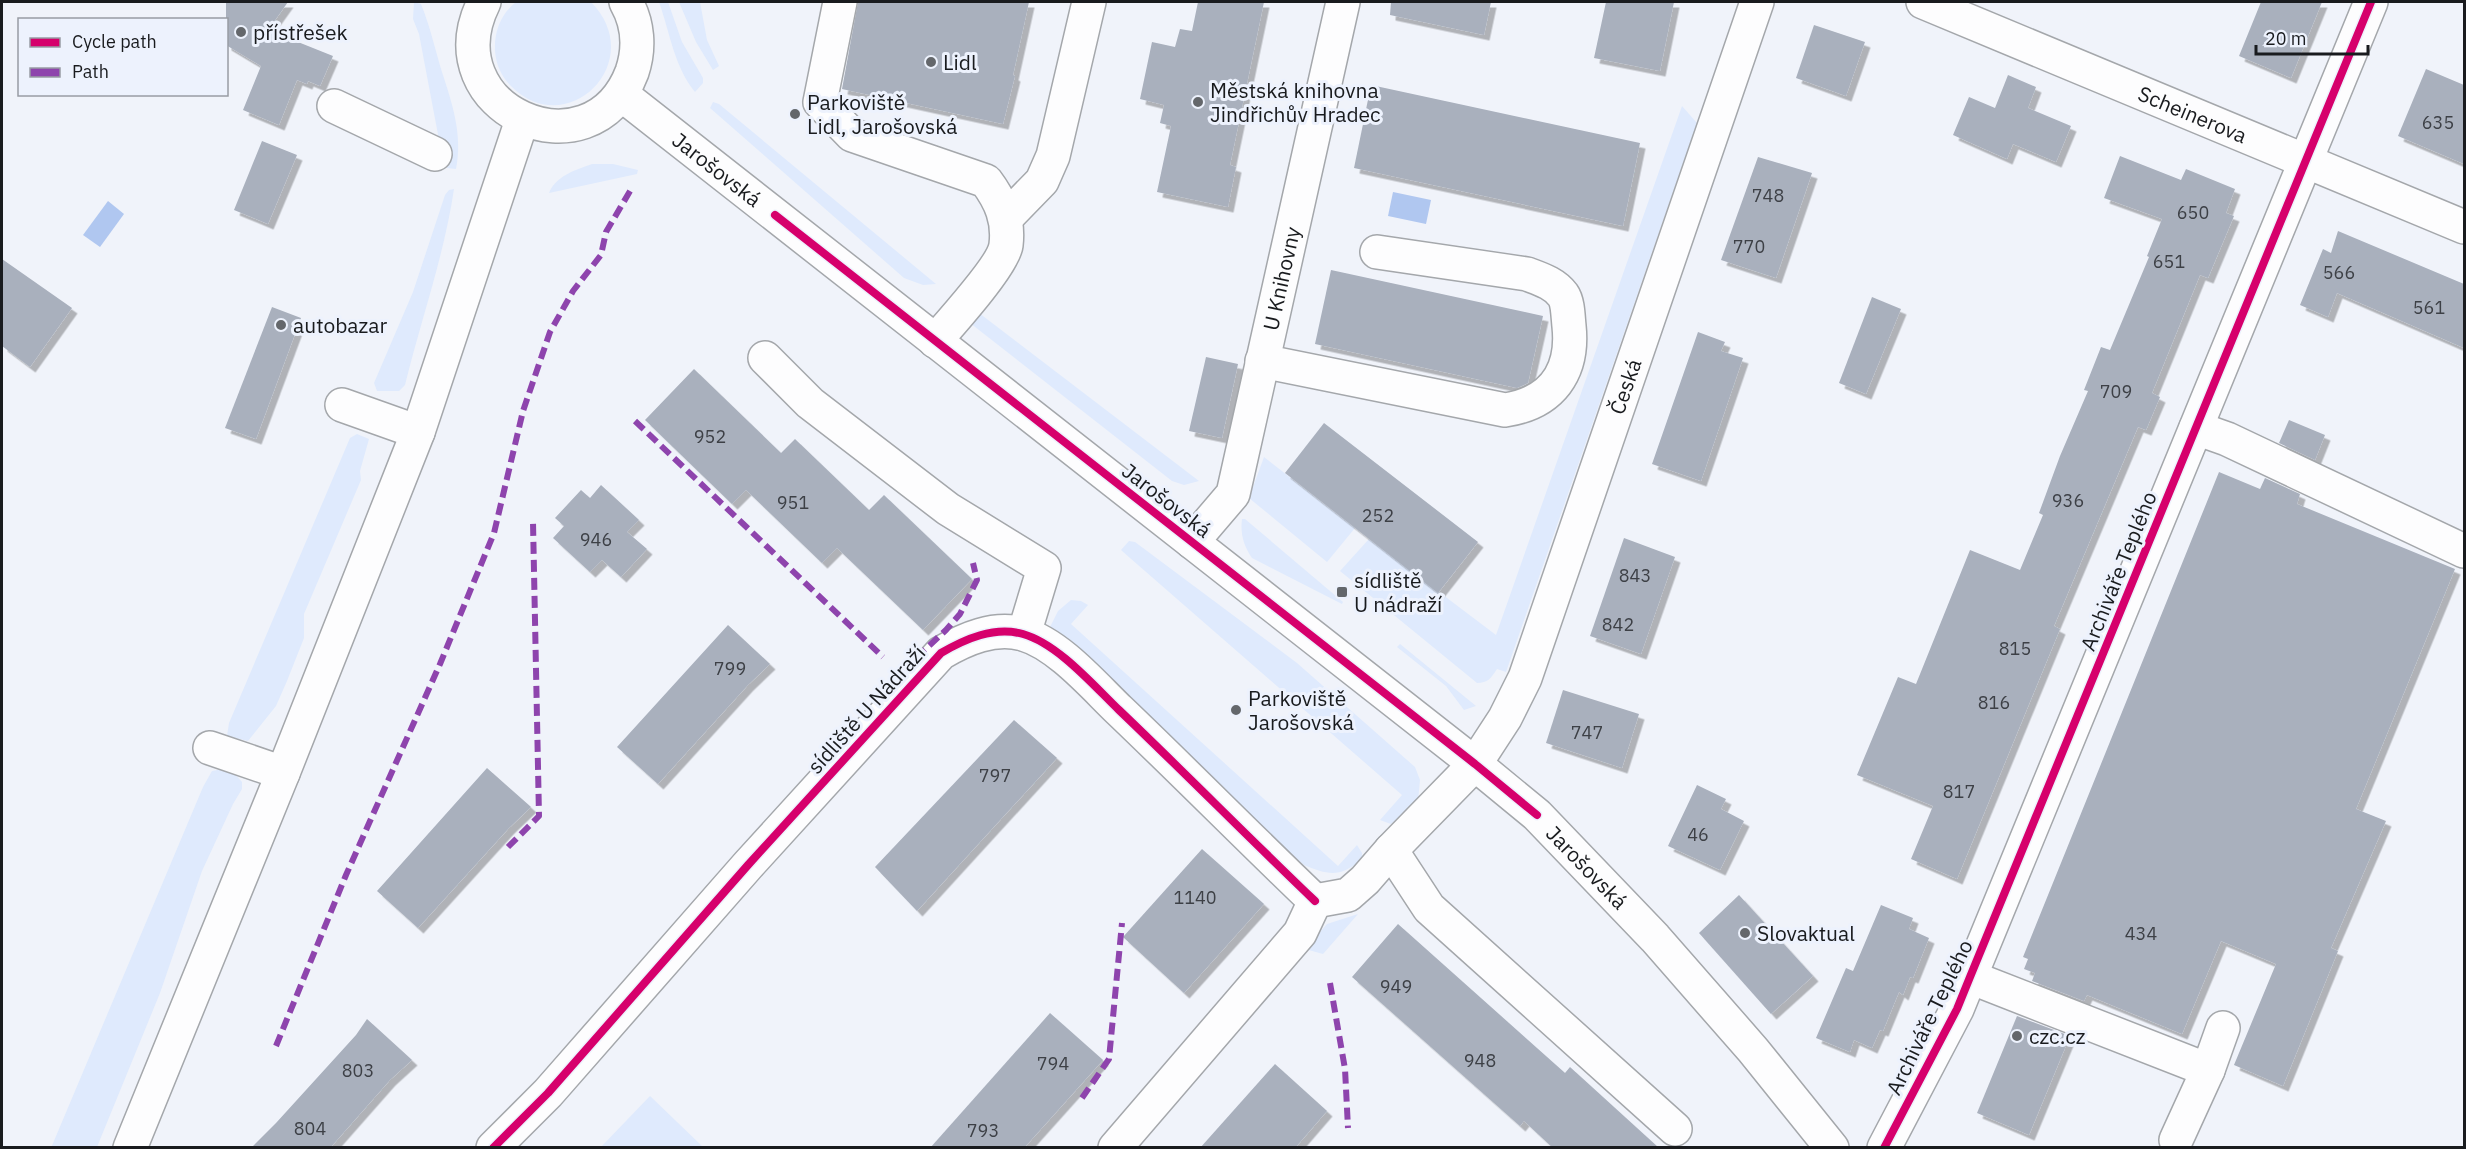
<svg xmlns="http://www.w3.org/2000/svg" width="2466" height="1149" viewBox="0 0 2466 1149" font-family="'IBM Plex Sans',sans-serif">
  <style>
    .green { fill: #dfeafd }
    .water { fill: #b0c7f0 }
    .building { fill: #a9b0bd; filter: url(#shadow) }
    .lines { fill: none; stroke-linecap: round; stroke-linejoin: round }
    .minor-casing { stroke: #a4a7ab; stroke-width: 36 }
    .major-casing { stroke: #a4a7ab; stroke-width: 36 }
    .minor { stroke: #fdfdfe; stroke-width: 33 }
    .major { stroke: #fdfdfe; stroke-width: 33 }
    .quiet { stroke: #8e44ad; stroke-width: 6; stroke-dasharray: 12 6; stroke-linecap: butt }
    .cycleway-casing { stroke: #edf2fd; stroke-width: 11 }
    .cycleway { stroke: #d6006c; stroke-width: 8 }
    .poi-dot { fill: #64676b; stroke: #edf2fd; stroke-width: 2 }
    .labels { text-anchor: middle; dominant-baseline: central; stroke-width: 6; stroke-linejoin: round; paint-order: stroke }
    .number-label { font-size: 18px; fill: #3d4046 }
    .poi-label { font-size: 21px; fill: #191b1e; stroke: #edf2fd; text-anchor: start }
    .street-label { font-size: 21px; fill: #191b1e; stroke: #edf2fd }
  </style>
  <defs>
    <filter id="shadow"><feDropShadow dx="5.5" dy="5.5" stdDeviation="0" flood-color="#0004"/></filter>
  </defs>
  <rect width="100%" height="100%" fill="#f0f3fa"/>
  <g class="green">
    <path d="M414,2l7,2c9,22 14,45 21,68 10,31 21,63 14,97l-9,-1 -4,-7 -24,-127 -6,-15z"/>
    <path d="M516,2h75c58,59 -23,140 -79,85 -10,-9 -16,-22 -17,-36 -1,-20 6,-37 21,-49z"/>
    <path d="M659,2h9l14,40 21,36v5l-8,9c-21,-26 -25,-59 -36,-90z"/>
    <polygon points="679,2 700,2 707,40 719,66 713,70 696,42"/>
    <polygon points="713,102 719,104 936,284 923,285 904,278 710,108"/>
    <path d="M1682,106l15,17 -191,549 -9,-3c-6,9 -9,14 -20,14l-137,-112 29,-32 127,96z"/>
    <path d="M592,164h21l25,6 -1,4 -88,19c7,-17 26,-23 43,-29z"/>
    <path d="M454,189c-10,67 -33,131 -49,196l-6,6h-22l-3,-8 39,-91 32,-97 4,-5z"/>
    <polygon points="979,313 1199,481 1184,485 1172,481 970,323"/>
    <polygon points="357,434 369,439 360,471 361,480 304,614 304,638 287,681 276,706 248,741 227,736 229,723 350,438"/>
    <polygon points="1264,457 1355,528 1327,562 1249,498"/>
    <path d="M1242,519h3l98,83 -1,2 -90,-46c-8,-11 -12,-24 -10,-39z"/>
    <polygon points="1129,541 1135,542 1297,663 1415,767 1420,780 1418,801 1391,824 1380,820 1402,795 1130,558 1121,550"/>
    <path d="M1071,600l10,1 7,4 -17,19 267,242 19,-21 5,8v6c-22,19 -34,16 -58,6l-244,-218 -11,-18 9,-18z"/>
    <polygon points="1400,644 1476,706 1464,710 1446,686 1397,647"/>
    <polygon points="223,769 232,771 242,782 242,789 233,804 202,871 160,993 97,1147 51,1148 203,787 212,771"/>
    <polygon points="1358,914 1323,954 1305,949 1327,924"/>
    <polygon points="650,1096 703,1147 601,1147"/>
  </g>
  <g class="water">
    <polygon points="1393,192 1431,200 1426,224 1388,216"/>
    <polygon points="108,201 124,214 100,247 83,235"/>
  </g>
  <g class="building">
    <polygon points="226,2 288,2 268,30 333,56 320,86 308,81 307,84 297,80 279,125 243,110 261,66 226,45"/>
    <polygon points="858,2 1029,2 1013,75 1015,76 1003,124 842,89"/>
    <polygon points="1198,2 1264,2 1230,165 1236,167 1228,207 1157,192 1171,126 1160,123 1164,105 1140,99 1152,42 1175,47 1180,29 1192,31"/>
    <polygon points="1391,2 1491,2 1484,35 1390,15"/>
    <polygon points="1606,2 1674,2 1660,71 1594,58"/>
    <polygon points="2261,2 2322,2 2291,78 2239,56"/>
    <polygon points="1814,25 1865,42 1846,96 1796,78"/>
    <polygon points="2426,69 2464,85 2464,164 2398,136"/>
    <polygon points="2008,75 2036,87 2028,108 2071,126 2056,162 2013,144 2007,159 1953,135 1969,97 1995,108"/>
    <polygon points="1371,85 1640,143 1623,226 1354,168"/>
    <polygon points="262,141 297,155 268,224 234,210"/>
    <polygon points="2120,156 2181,180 2186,169 2235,189 2226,213 2234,216 2208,278 2200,275 2152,393 2160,397 2146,430 2138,427 2054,626 2060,629 1957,879 1911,859 1933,806 1857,775 1898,677 1916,684 1970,550 2020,570 2043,515 2039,513 2060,456 2088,391 2084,390 2101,347 2110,350 2149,257 2147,256 2162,219 2104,198"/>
    <polygon points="1758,157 1812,173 1776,278 1721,260"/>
    <polygon points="2338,231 2464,284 2464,348 2337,293 2328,317 2300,305 2323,249 2331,253"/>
    <polygon points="2,259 72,308 30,367 2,346"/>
    <polygon points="1331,270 1543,316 1528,383 1517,388 1315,344"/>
    <polygon points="1872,297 1901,309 1866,394 1839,383"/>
    <polygon points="272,307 301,318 256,439 225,428"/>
    <polygon points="1698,332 1725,342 1721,351 1743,358 1701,481 1652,464"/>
    <polygon points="1206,357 1238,364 1222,438 1189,431"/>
    <polygon points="694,369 781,453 795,439 869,510 884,495 972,579 923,630 837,548 822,563 746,490 732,504 645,420"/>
    <polygon points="2289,420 2325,435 2315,460 2279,443"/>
    <polygon points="1324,423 1478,542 1438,593 1285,473"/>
    <polygon points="2219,472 2260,489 2265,478 2300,494 2297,504 2455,569 2356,809 2386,821 2331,948 2338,951 2283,1086 2234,1065 2276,964 2221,941 2182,1034 2087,995 2084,1001 2032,981 2035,973 2024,969 2028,959 2023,957"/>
    <polygon points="601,485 639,520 627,532 647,549 621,577 602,560 590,572 553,538 564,526 555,518 581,490 590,498"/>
    <polygon points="1624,538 1675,557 1641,654 1590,636"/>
    <polygon points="728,625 770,664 748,685 658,784 617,747"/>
    <polygon points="1563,690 1639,714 1622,768 1546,743"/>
    <polygon points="1014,720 1057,758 917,911 875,867"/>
    <polygon points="487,768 531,807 509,828 418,928 377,891"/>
    <polygon points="1697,785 1726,799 1721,809 1744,821 1720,870 1668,846"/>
    <polygon points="1202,849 1264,904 1184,993 1123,937"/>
    <polygon points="1739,895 1813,976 1771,1014 1699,933"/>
    <polygon points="1881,905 1913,918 1909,929 1929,938 1913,978 1910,977 1903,995 1899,992 1883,1031 1880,1030 1872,1048 1854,1040 1850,1052 1816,1038 1846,968 1853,971"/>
    <polygon points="1398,924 1565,1073 1570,1067 1659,1148 1553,1148 1524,1121 1520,1126 1352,977"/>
    <polygon points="1050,1013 1103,1060 1024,1148 930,1148"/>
    <polygon points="2017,1016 2070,1036 2029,1135 1977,1113"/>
    <polygon points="367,1019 412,1060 390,1080 330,1148 251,1148 276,1123 356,1035"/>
    <polygon points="1275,1064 1327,1111 1295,1148 1200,1148"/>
  </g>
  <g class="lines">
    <g class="minor-casing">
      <g id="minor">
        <path d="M840,2l-20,100 32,33 134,46c15,20 23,39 20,64 -2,19 -57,80 -71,96"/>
        <path id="s1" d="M1923,2l541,225"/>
        <path id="s2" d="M621,94l854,670 62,51 118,123 98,112 79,98"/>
        <polyline points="334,106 435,154"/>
        <polyline points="1006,218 1042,181 1053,156 1089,2"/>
        <polyline points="765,358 810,403 948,509 1044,568 1024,634"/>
        <path d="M1262,361l243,49c46,-7 69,-37 64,-84 -1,-9 -1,-24 -6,-31 -9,-12 -23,-16 -36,-21l-150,-22"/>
        <polyline points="342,405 418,432"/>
        <polyline points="2196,428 2227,439 2464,551"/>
        <path id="s3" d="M1192,542l41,-48 110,-492"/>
        <polyline points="210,748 283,773"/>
        <polyline points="1391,850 1429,908 1675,1129"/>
        <path id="s4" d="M1315,901l33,-6 17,-15 26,-30 84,-86 30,-46 20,-40 232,-676"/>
        <polyline points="1970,977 2208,1070"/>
        <polyline points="2176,1140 2208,1070 2223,1028"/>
        <path d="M493,1148l55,-55 200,-228 193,-212c24,-14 53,-27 82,-19 35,10 70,51 96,76 66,63 130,128 196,191"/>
        <polyline points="1115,1148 1300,933 1315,901"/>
        <polyline points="1884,1148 1957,1009 1970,977 2371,2"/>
      </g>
    </g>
    <g class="major-casing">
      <g id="major">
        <path d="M484,2c-54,108 107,178 148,70 8,-24 6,-49 -6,-70"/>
        <polyline points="130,1148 283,773 418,432 522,120"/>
      </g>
    </g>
    <use href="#minor" class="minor"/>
    <use href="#major" class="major"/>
    <g class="quiet">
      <polyline points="635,421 883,657"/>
      <polyline points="903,670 946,630 960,614 977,580 973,563"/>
      <polyline points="508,847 539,816 533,522"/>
      <polyline points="1330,983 1345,1069 1348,1128"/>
      <polyline points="276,1046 346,875 440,664 494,533 523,411 550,332 573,291 601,255 606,232 633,186"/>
      <polyline points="1082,1098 1109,1059 1122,923"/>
    </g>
    <g class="cycleway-casing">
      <g id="cycleway">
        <polyline points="775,215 1475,764 1537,815"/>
        <path d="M493,1148l55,-55 200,-228 193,-212c24,-14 53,-27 82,-19 35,10 70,51 96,76 66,63 130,128 196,191"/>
        <polyline points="1884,1148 1957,1009 1970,977 2371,2"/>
      </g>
    </g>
    <use href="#cycleway" class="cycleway"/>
  </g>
  <g class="poi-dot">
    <circle cx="241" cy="32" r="6"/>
    <circle cx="931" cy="62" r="6"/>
    <circle cx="1198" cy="102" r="6"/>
    <circle cx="795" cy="114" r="6"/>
    <circle cx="281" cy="325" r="6"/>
    <rect x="1336" y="586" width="12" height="12" rx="3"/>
    <circle cx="1236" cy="710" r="6"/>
    <circle cx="1745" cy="933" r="6"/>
    <circle cx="2017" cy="1036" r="6"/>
  </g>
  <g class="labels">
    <g class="number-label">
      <text x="2438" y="122">635</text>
      <text x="1768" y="195">748</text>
      <text x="2193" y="212">650</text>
      <text x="1749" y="246">770</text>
      <text x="2169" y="261">651</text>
      <text x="2339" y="272">566</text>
      <text x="2429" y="307">561</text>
      <text x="2116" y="391">709</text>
      <text x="710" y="436">952</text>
      <text x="2068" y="500">936</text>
      <text x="793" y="502">951</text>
      <text x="1378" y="515">252</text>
      <text x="596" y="539">946</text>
      <text x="1635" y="575">843</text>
      <text x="1618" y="624">842</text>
      <text x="2015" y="648">815</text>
      <text x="730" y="668">799</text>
      <text x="1994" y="702">816</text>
      <text x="1587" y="732">747</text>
      <text x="995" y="775">797</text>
      <text x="1959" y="791">817</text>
      <text x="1698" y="834">46</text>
      <text x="1195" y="897">1140</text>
      <text x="2141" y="933">434</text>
      <text x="1396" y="986">949</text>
      <text x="1480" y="1060">948</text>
      <text x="1053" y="1063">794</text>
      <text x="358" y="1070">803</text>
      <text x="310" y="1128">804</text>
      <text x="983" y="1130">793</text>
    </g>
    <g class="poi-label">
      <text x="253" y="32">přístřešek</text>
      <text x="943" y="62">Lidl</text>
      <text x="1210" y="90">Městská knihovna<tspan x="1210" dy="24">Jindřichův Hradec</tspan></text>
      <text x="807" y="102">Parkoviště<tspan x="807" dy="24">Lidl, Jarošovská</tspan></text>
      <text x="293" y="325">autobazar</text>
      <text x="1354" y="580">sídliště<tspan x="1354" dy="24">U nádraží</tspan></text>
      <text x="1248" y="698">Parkoviště<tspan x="1248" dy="24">Jarošovská</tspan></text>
      <text x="1757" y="933">Slovaktual</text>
      <text x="2029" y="1036">czc.cz</text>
    </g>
    <g class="street-label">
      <text stroke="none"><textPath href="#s1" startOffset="292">Scheinerova</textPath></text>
      <text stroke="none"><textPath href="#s2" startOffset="122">Jarošovská</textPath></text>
      <text stroke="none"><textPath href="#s3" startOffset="284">U Knihovny</textPath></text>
      <text stroke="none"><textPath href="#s4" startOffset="624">Česká</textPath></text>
      <text transform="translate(1167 500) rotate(38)">Jarošovská</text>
      <text transform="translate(2118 571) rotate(-68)">Archiváře Teplého</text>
      <text transform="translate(866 709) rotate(-48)">sídliště U Nádraží</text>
      <text stroke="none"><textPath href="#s2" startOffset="1238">Jarošovská</textPath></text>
      <text transform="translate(1929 1017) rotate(-64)">Archiváře Teplého</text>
    </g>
  </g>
  <rect width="2466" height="1149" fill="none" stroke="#191b1e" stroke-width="6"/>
  <rect x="18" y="18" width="210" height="78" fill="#edf2fd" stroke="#989ca4" stroke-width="1.5"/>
  <rect x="30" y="38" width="30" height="9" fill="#d6006c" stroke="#989ca4" stroke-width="1.5"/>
  <text x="72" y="48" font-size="18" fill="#191b1e">Cycle path</text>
  <rect x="30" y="68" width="30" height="9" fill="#8e44ad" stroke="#989ca4" stroke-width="1.5"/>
  <text x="72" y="78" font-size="18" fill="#191b1e">Path</text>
  <path d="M2256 45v9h112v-9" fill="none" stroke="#191b1e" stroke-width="3"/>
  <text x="2265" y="45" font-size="18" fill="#191b1e" stroke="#edf2fd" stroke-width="4.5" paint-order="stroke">20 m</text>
</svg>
